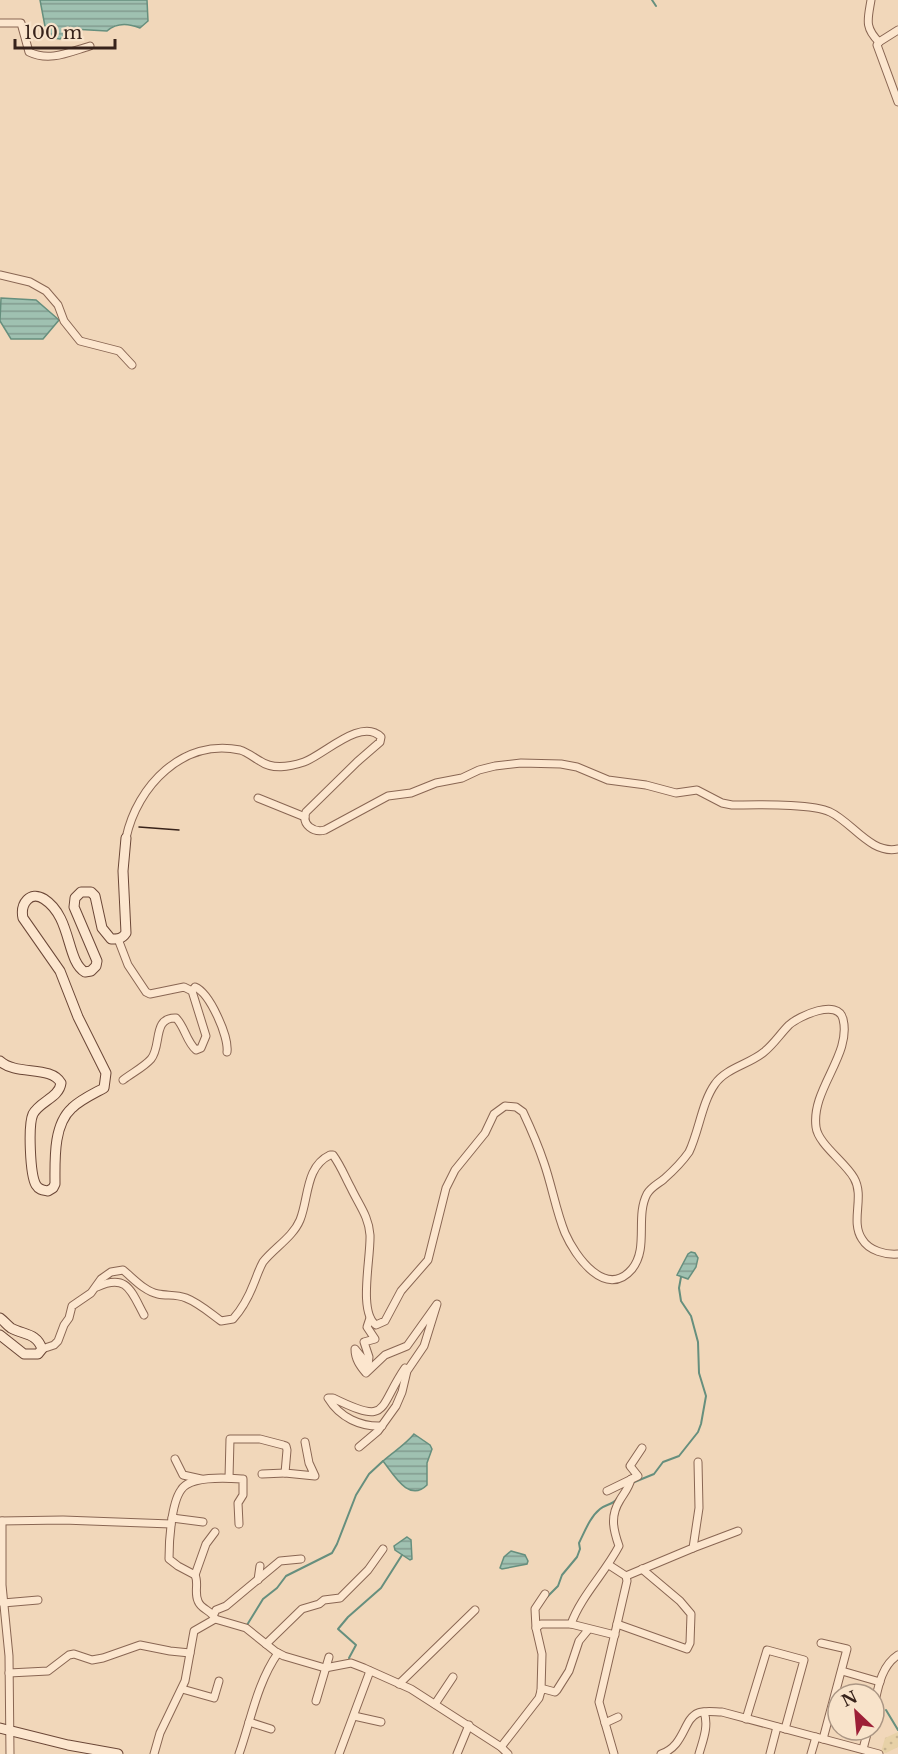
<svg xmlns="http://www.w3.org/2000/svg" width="898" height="1754" viewBox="0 0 898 1754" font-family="'Libre Baskerville',serif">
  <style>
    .farmland { fill: url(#farmland-dots) }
    .water { fill: url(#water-rules); stroke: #668f7e; stroke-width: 1.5 }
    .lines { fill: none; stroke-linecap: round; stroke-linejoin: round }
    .stream { stroke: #668f7e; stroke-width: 2 }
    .street-casing { stroke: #896653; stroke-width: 9 }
    .secondary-casing { stroke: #6b4737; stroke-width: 11 }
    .street { stroke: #fce6ce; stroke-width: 7 }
    .secondary { stroke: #fce6ce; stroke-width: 9 }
    .tram { stroke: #37221a; stroke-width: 1.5 }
  </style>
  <defs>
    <pattern id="farmland-dots" width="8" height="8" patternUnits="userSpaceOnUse" patternTransform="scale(1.5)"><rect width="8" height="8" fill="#e7d1a7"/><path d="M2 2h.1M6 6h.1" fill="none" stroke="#c7b38f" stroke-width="1.8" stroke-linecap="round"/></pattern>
    <pattern id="water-rules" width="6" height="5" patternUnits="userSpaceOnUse" patternTransform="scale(1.5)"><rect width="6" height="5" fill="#9fc1b1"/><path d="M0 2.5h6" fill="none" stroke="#829c8f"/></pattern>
  </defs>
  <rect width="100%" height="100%" fill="#f1d7ba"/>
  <polygon class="farmland" points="898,1732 898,1747 886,1753 881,1752 885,1738"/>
  <g class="water">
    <path d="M40,0h107l1,21 -8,7c-12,-5 -23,-6 -33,3l-35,-2 -12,10 -13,-2z"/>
    <polygon points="1,298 36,300 59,320 43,339 11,339 0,321"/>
    <polygon points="691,1252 695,1253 698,1258 696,1267 688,1279 677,1275 688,1254"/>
    <path d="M414,1434l16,11 2,4 -5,14v22c-18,18 -33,-10 -44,-24 10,-9 22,-16 31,-27z"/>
    <polygon points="407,1537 411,1540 412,1559 410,1560 395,1550 394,1546"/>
    <polygon points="511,1551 525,1555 528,1561 527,1564 502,1569 500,1568 504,1557"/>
  </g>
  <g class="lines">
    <g class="stream">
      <polyline points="652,0 656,6"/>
      <polyline points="632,1483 654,1474 663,1462 679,1456 698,1432 701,1424 706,1396 699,1373 698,1342 691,1316 681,1301 679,1288 681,1277"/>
      <path d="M547,1597l11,-11 4,-11 15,-18 3,-8 -1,-6c6,-12 11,-26 21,-34 6,-5 12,-4 17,-10"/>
      <polyline points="247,1625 263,1599 277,1588 286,1576 332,1553 337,1544 356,1495 369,1474 383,1461"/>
      <polyline points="349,1658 356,1645 338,1629 348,1617 381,1588 402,1555"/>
      <polyline points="886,1710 898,1730"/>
    </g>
    <g class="street-casing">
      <g id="street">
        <path d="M871,0c-3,19 -7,27 8,42"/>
        <path d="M0,23h21l8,29c21,10 40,0 61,-6"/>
        <polyline points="879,42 877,45 898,102"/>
        <polyline points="879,42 898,30"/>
        <polyline points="0,275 30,282 46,291 58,305 64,321 80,341 119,351 132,365"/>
        <polyline points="258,798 305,817"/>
        <path d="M126,838c11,-52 57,-100 114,-88 7,2 13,7 20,11 13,9 29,6 44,1 20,-7 57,-45 77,-25l-1,5 -23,20 -51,50c-5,13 8,21 19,18l63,-34 23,-3 25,-10 26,-5 17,-8 16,-4 26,-3 40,1 16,3 31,13 38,5 30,8 21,-3 25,13 10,2c23,0 80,-2 98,7 22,10 41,43 68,37"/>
        <path d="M118,939l10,26 18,27 4,2 34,-7 8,4 14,45 -5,12 -5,2c-10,-9 -11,-23 -20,-32 -24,-1 -14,28 -25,41 -7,8 -19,14 -28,21"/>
        <path d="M192,991l3,-4c15,6 34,50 32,65"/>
        <path d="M97,1287c30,-14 34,4 47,28"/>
        <path d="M42,1349l12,-4 4,-4 6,-16 5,-7 3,-12 19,-13 10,-14 10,-7 12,-2c10,8 21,21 35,24 9,2 18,0 28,4 13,5 24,15 35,23l12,-2c9,-10 16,-23 21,-36 3,-7 5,-14 9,-21 11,-14 30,-25 37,-42 9,-22 5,-53 30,-65h3c8,11 12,22 18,33 8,17 18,29 19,47 1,23 -12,77 6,90l9,-4 16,-30 27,-31 18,-72 9,-18 30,-37 9,-19 11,-8 11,1 7,5c8,17 15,33 21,51 8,23 12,48 21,70 10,23 41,67 67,36 17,-21 3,-52 15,-75 4,-7 11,-10 17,-15 9,-8 18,-17 25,-27 10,-21 13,-50 26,-68 11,-16 35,-20 49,-32 10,-8 16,-18 25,-27 10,-9 49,-27 54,-6 9,36 -32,70 -27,108 2,17 29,35 38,51 11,19 -4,43 8,61 7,12 24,16 36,15"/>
        <path d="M382,1426c-21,1 -42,-8 -54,-28h5c57,28 44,11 72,-30"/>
        <path d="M359,1447l19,-16 18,-25 6,-14 5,-21 17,-25 13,-42 -30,42 -22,9 -19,18c-6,-7 -11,-14 -11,-24l13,16 1,-8 -5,-15 11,-3 -8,-12 3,-9"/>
        <polyline points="175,1459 183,1475 201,1479"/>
        <polyline points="262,1474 285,1473"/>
        <polyline points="229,1478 230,1439 260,1439 283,1445 286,1446 287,1450 285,1473 315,1476 309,1463 305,1442"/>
        <polyline points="607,1491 638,1476 630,1466 642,1448"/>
        <polyline points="172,1518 203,1522"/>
        <polyline points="0,1521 63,1520 171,1524"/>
        <polyline points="2,1521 2,1585 9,1656 10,1754"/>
        <polyline points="693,1548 738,1531"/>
        <polyline points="609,1565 626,1576 627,1581 599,1702 614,1754"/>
        <polyline points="195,1575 206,1544 215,1532"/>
        <polyline points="626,1576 693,1548 699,1508 698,1462"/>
        <polyline points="258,1580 260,1566"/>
        <polyline points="3,1603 38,1600"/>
        <polyline points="214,1614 216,1610 226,1606 280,1561 301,1559"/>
        <path d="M215,1619c-3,-9 -14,-9 -17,-18 -4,-9 1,-18 -3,-26l-17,-9 -9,-7c0,-17 2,-55 12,-69 9,-15 47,-12 62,-11v16l-5,8 1,21"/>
        <polyline points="571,1624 615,1635"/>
        <polyline points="617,1624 687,1649 690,1643 691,1614 680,1601 642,1569"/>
        <polyline points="536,1628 535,1609 545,1594"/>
        <polyline points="821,1643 847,1649 823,1739"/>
        <polyline points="266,1644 302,1609 319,1604 324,1600 340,1598 368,1570 383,1549"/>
        <polyline points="842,1671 880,1682"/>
        <polyline points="9,1673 48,1671 69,1655 74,1654 92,1660 103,1658 140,1645 170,1651 190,1653"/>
        <polyline points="399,1684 475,1610"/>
        <polyline points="182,1689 214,1698 219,1681"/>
        <polyline points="541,1691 544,1689 555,1692 557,1690 569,1671 579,1641 588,1630"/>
        <polyline points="316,1701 329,1657"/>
        <polyline points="435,1704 453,1677"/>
        <path d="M874,1706c4,-18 7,-40 24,-51"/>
        <polyline points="354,1716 381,1722"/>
        <polyline points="746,1719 767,1650 804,1660 785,1729"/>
        <polyline points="249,1722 271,1729"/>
        <polyline points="605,1723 618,1717"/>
        <path d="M501,1747l38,-49 2,-7 1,-37 -6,-26 5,-4h30c10,-28 34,-51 48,-78 -6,-17 -9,-30 1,-46 4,-7 9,-12 11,-21"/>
        <polyline points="863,1749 868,1730"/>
        <polyline points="154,1754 160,1733 185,1681 194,1631 215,1619 246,1628 276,1652 284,1656 325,1668 351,1663 364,1668 411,1689 501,1747 508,1754"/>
        <path d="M239,1754c12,-34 18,-71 39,-101"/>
        <polyline points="339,1754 370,1671"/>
        <polyline points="457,1754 469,1725"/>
        <path d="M661,1754c24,-8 22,-35 37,-41 7,-3 17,-1 24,-1l157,42"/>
        <path d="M699,1754c4,-14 10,-28 5,-42"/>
        <polyline points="770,1754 777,1727"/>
        <polyline points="811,1754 816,1737"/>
      </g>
    </g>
    <g class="secondary-casing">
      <g id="secondary">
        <path d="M0,1061c16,15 51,4 61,22 -2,15 -21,18 -28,31 -5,11 -3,61 3,71 3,5 7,5 12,6l5,-3 2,-4c0,-24 -2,-59 17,-76 8,-8 21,-14 32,-20l2,-15 -28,-56 -18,-46 -37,-53c-3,-14 7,-28 21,-19 28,18 22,62 41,73l6,-1 5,-5 1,-5 -23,-54 1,-9 6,-6h10l4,4 7,32 9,11c7,0 11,0 15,-6l-3,-62 3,-33"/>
        <path d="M0,1318c4,3 7,7 11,10 13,7 26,5 31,21l-4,5h-14l-24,-19"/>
        <polyline points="0,1728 68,1745 118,1754"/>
      </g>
    </g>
    <use href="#street" class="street"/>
    <use href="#secondary" class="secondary"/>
    <polyline class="tram" points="139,827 179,830"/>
  </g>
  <g transform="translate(856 1712) rotate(334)"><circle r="28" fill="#f8e3ca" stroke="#ab9684" stroke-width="1.5"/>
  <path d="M0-4.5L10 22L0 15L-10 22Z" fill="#9d1f37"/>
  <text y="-9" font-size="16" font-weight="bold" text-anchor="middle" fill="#37221a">N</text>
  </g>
  <path d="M15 39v9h100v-9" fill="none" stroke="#37221a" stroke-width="3"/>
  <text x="24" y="39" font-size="18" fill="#37221a" stroke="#f8e3ca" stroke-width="4.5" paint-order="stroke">100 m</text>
</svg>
